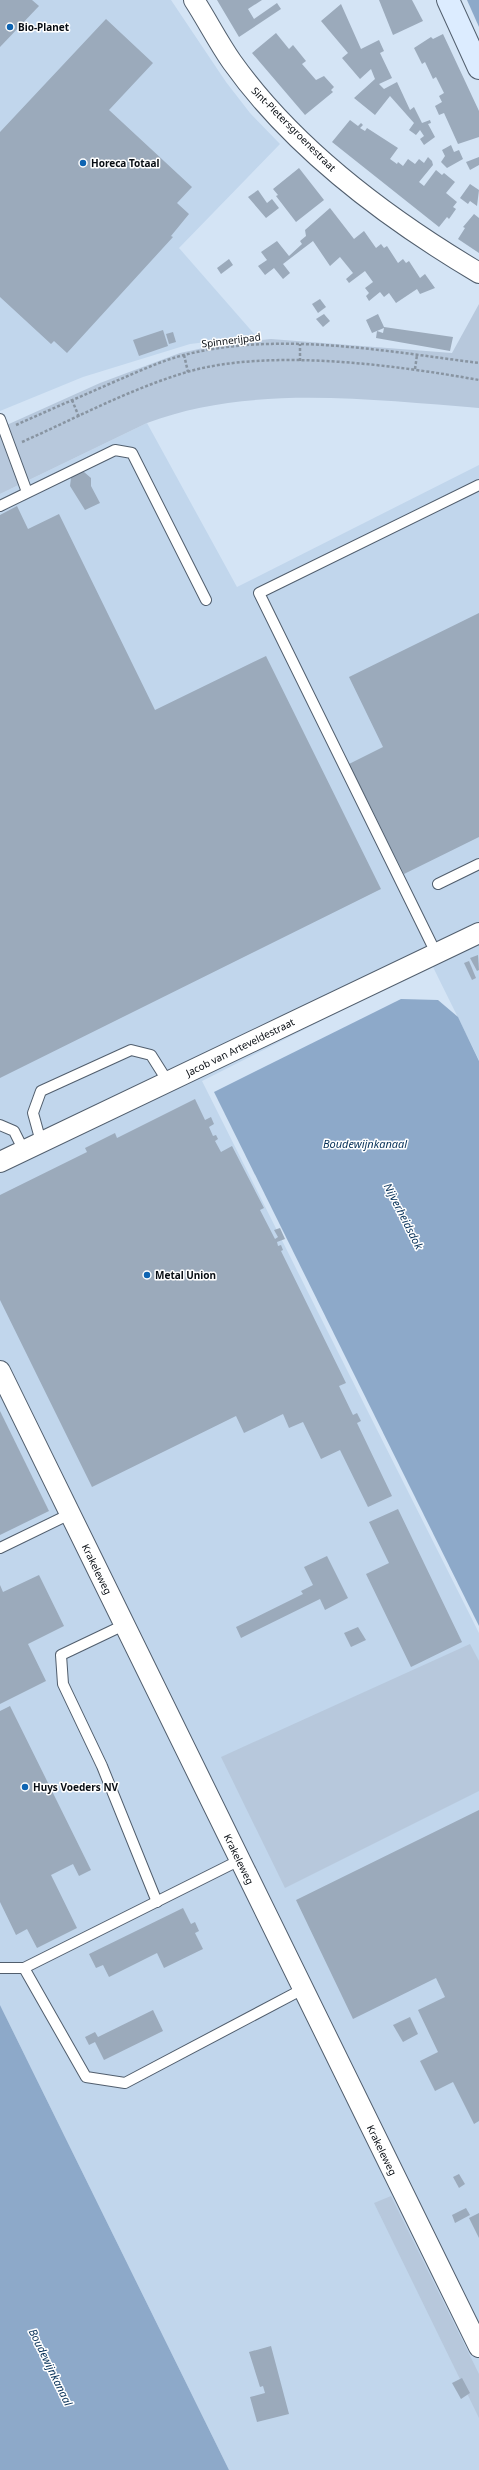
<svg xmlns="http://www.w3.org/2000/svg" width="479" height="2470" viewBox="0 0 479 2470" font-family="'Noto Sans',sans-serif">
  <style>
    .built { fill: #c1d6ec }
    .green { fill: #b7c8dc }
    .water { fill: #8da9c9 }
    .building { fill: #9baabb }
    .lines { fill: none; stroke-linecap: round; stroke-linejoin: round }
    .service-casing { stroke: #515e6d; stroke-width: 12 }
    .minor-casing { stroke: #515e6d; stroke-width: 22 }
    .secondary-casing { stroke: #515e6d; stroke-width: 24 }
    .path { stroke: #8894a1; stroke-width: 2.5; stroke-dasharray: 3 2; stroke-linecap: butt }
    .service { stroke: #fff; stroke-width: 10 }
    .minor { stroke: #fff; stroke-width: 20 }
    .secondary { stroke: #dcecff; stroke-width: 22 }
    .poi-dot { fill: #0e64b2; stroke: #fff; stroke-width: 1.5 }
    .labels { text-anchor: middle; dominant-baseline: central; stroke-width: 3; stroke-linejoin: round; paint-order: stroke }
    .poi-label { font-size: 10px; font-weight: bold; fill: #080d13; stroke: #fff; text-anchor: start }
    .street-label { font-size: 10px; fill: #080d13; stroke: #fff }
    .water-label { font-size: 11px; font-style: italic; fill: #042f57; stroke: #fff }
  </style>
  <rect width="100%" height="100%" fill="#d4e4f5"/>
  <g class="built">
    <polygon points="0,0 171,0 226,82 250,113 280,144 179,248 256,336 190,344 83,377 0,411"/>
    <polygon points="147,423 237,587 479,465 479,1060 432,965 202,1081 479,1633 479,2470 229,2470 0,2005 0,494"/>
  </g>
  <g class="green">
    <path d="M479,304v104c-107,-8 -230,-24 -332,15l-147,71v-66l100,-45 80,-30 42,-9 49,-5 181,14z"/>
    <polygon points="470,1644 479,1661 479,1791 285,1888 221,1757"/>
    <polygon points="391,2196 479,2374 479,2418 374,2203"/>
  </g>
  <g class="water">
    <polygon points="467,0 479,0 479,27"/>
    <polygon points="401,999 438,1000 458,1017 479,1061 479,1626 214,1092"/>
    <polygon points="0,2005 31,2068 229,2470 0,2470"/>
  </g>
  <g class="building">
    <polygon points="0,0 32,0 39,6 0,47"/>
    <polygon points="217,0 262,0 248,9 254,19 277,3 281,9 239,37"/>
    <polygon points="379,0 412,0 423,21 393,35"/>
    <polygon points="341,4 361,49 379,40 384,51 380,53 392,78 379,84 384,89 397,82 410,110 414,107 422,123 430,120 431,123 428,124 435,137 424,145 420,139 424,136 420,130 416,135 409,130 414,123 390,96 375,115 354,98 375,79 371,69 360,79 342,58 348,53 321,21"/>
    <polygon points="106,19 153,63 109,110 192,187 177,203 189,214 171,236 173,237 67,353 54,341 51,344 0,297 0,132"/>
    <polygon points="276,33 289,49 293,45 306,61 302,64 316,80 324,76 334,87 331,90 333,92 305,115 252,53"/>
    <polygon points="443,34 479,111 479,137 458,144 444,113 439,115 435,106 442,102 439,96 444,93 436,77 433,79 425,62 422,64 414,48 431,37 433,39"/>
    <polygon points="350,120 358,126 361,123 363,125 360,128 365,131 367,128 398,148 390,159 397,164 398,162 403,166 408,159 415,164 419,159 424,163 428,157 432,161 433,165 419,182 424,186 436,170 442,175 444,173 455,182 446,193 457,202 453,207 456,209 449,219 447,217 439,227 332,142"/>
    <polygon points="451,145 454,152 459,150 463,159 447,168 441,162 445,156 442,150"/>
    <polygon points="479,157 479,165 470,170 466,162"/>
    <polygon points="299,168 324,200 296,222 276,196 278,195 273,189"/>
    <polygon points="470,184 479,190 477,206 470,201 468,204 460,198"/>
    <polygon points="258,190 267,203 272,199 279,208 266,218 248,197"/>
    <polygon points="330,208 354,239 364,231 376,248 381,244 384,248 387,246 398,263 403,259 406,263 409,261 420,278 425,274 435,288 420,294 417,289 396,303 389,293 384,297 380,292 369,301 366,296 369,293 365,288 373,282 365,271 349,283 346,279 353,273 340,257 330,266 313,241 283,264 290,273 283,279 274,268 265,275 258,266 267,260 261,252 277,241 289,256 302,244 300,241 306,236 305,230"/>
    <polygon points="474,214 479,218 479,253 458,239 465,228 463,227"/>
    <polygon points="229,259 233,265 221,274 217,268"/>
    <polygon points="320,299 326,307 318,313 312,304"/>
    <polygon points="324,314 330,321 323,327 316,319"/>
    <polygon points="378,314 384,327 453,337 450,351 376,338 377,331 383,333 384,328 372,333 366,320"/>
    <polygon points="163,330 168,346 139,356 133,340"/>
    <polygon points="173,332 176,342 169,344 166,334"/>
    <polygon points="78,472 84,472 91,478 91,486 100,503 85,510 70,486 71,478"/>
    <polygon points="17,506 28,529 59,514 155,710 266,656 381,889 0,1078 0,515"/>
    <polygon points="479,613 479,837 404,874 349,764 383,747 349,677"/>
    <polygon points="478,955 479,970 477,971 470,958"/>
    <polygon points="469,961 476,978 472,980 464,963"/>
    <polygon points="195,1099 205,1120 211,1117 214,1124 209,1127 213,1136 216,1135 218,1139 215,1141 221,1152 232,1146 264,1208 260,1210 275,1239 278,1237 274,1230 280,1228 285,1239 277,1242 278,1246 281,1245 283,1250 281,1251 346,1383 339,1386 353,1415 357,1413 361,1421 357,1423 392,1496 368,1507 340,1450 321,1459 303,1422 289,1428 283,1414 244,1433 236,1416 92,1487 0,1300 0,1195 87,1152 85,1148 115,1133 117,1138"/>
    <polygon points="0,1411 49,1511 0,1535"/>
    <polygon points="398,1509 462,1642 411,1667 366,1574 389,1563 369,1522"/>
    <polygon points="327,1556 348,1598 325,1610 320,1599 241,1638 236,1627 303,1594 301,1591 313,1585 304,1567"/>
    <polygon points="39,1575 64,1626 28,1644 46,1681 0,1704 0,1585 3,1592"/>
    <polygon points="358,1627 366,1640 351,1647 344,1633"/>
    <polygon points="10,1706 91,1870 79,1876 73,1864 51,1875 77,1928 37,1948 27,1929 16,1935 0,1902 0,1711"/>
    <polygon points="479,1810 479,2121 474,2124 453,2082 435,2091 420,2061 438,2052 418,2010 445,1997 436,1978 353,2019 296,1900"/>
    <polygon points="183,1908 191,1924 195,1922 199,1931 195,1933 203,1949 164,1968 157,1953 109,1977 103,1965 96,1968 89,1954"/>
    <polygon points="153,2010 163,2031 104,2060 95,2042 89,2045 85,2037 95,2032 98,2037"/>
    <polygon points="410,2017 418,2034 403,2042 393,2025"/>
    <polygon points="459,2174 465,2184 459,2188 453,2177"/>
    <polygon points="466,2208 470,2215 455,2223 452,2215"/>
    <polygon points="479,2213 479,2238 469,2218"/>
    <polygon points="271,2346 289,2414 257,2422 250,2397 265,2393 263,2386 260,2387 249,2352"/>
    <polygon points="462,2378 470,2393 461,2399 452,2383"/>
  </g>
  <g class="lines">
    <g class="service-casing">
      <g id="service">
        <polyline points="0,419 27,492"/>
        <polyline points="0,506 115,450 132,453 206,600"/>
        <polyline points="438,884 479,864"/>
        <polyline points="436,953 259,593 479,485"/>
        <polyline points="0,1125 14,1131 24,1151"/>
        <polyline points="41,1142 33,1113 41,1091 131,1050 151,1055 168,1082"/>
        <polyline points="0,1548 70,1514"/>
        <polyline points="124,1625 61,1655 63,1684 102,1766 157,1902"/>
        <polyline points="0,1968 24,1968 86,2077 125,2083 303,1989"/>
        <polyline points="24,1968 240,1860"/>
      </g>
    </g>
    <g class="minor-casing">
      <g id="minor">
        <path d="M194,0c13,20 24,42 38,62 62,87 156,157 247,211"/>
        <polyline points="0,1162 479,933"/>
        <polyline points="0,1371 479,2347"/>
      </g>
    </g>
    <g class="secondary-casing">
      <polyline id="secondary" points="448,0 479,68"/>
    </g>
    <g class="path">
      <polyline points="184,355 188,372"/>
      <polyline points="300,361 300,344"/>
      <polyline points="415,369 417,355"/>
      <polyline points="72,400 79,417"/>
      <path d="M16,425c33,-15 66,-29 100,-44 22,-9 44,-20 68,-26 93,-24 201,-4 295,8"/>
      <path d="M22,442c54,-24 108,-53 165,-70 82,-24 208,-7 292,8"/>
    </g>
    <use href="#service" class="service"/>
    <use href="#minor" class="minor"/>
    <use href="#secondary" class="secondary"/>
  </g>
  <g class="poi-dot">
    <circle cx="10" cy="27" r="4"/>
    <circle cx="83" cy="163" r="4"/>
    <circle cx="147" cy="1275" r="4"/>
    <circle cx="25" cy="1787" r="4"/>
  </g>
  <g class="labels">
    <g class="poi-label">
      <text x="18" y="27">Bio-Planet</text>
      <text x="91" y="163">Horeca Totaal</text>
      <text x="155" y="1275">Metal Union</text>
      <text x="33" y="1787">Huys Voeders NV</text>
    </g>
    <g class="street-label">
      <text transform="translate(294 129) rotate(45)">Sint-Pietersgroenestraat</text>
      <text transform="translate(231 340) rotate(-7)">Spinnerijpad</text>
      <text transform="translate(240 1047) rotate(-26)">Jacob van Arteveldestraat</text>
      <text transform="translate(97 1569) rotate(64)">Krakeleweg</text>
      <text transform="translate(239 1859) rotate(64)">Krakeleweg</text>
      <text transform="translate(382 2150) rotate(64)">Krakeleweg</text>
    </g>
    <g class="water-label">
      <text x="365" y="1143">Boudewijnkanaal</text>
      <text transform="translate(404 1216) rotate(63)">Nijverheidsdok</text>
      <text transform="translate(51 2367) rotate(64)">Boudewijnkanaal</text>
    </g>
  </g>
</svg>
